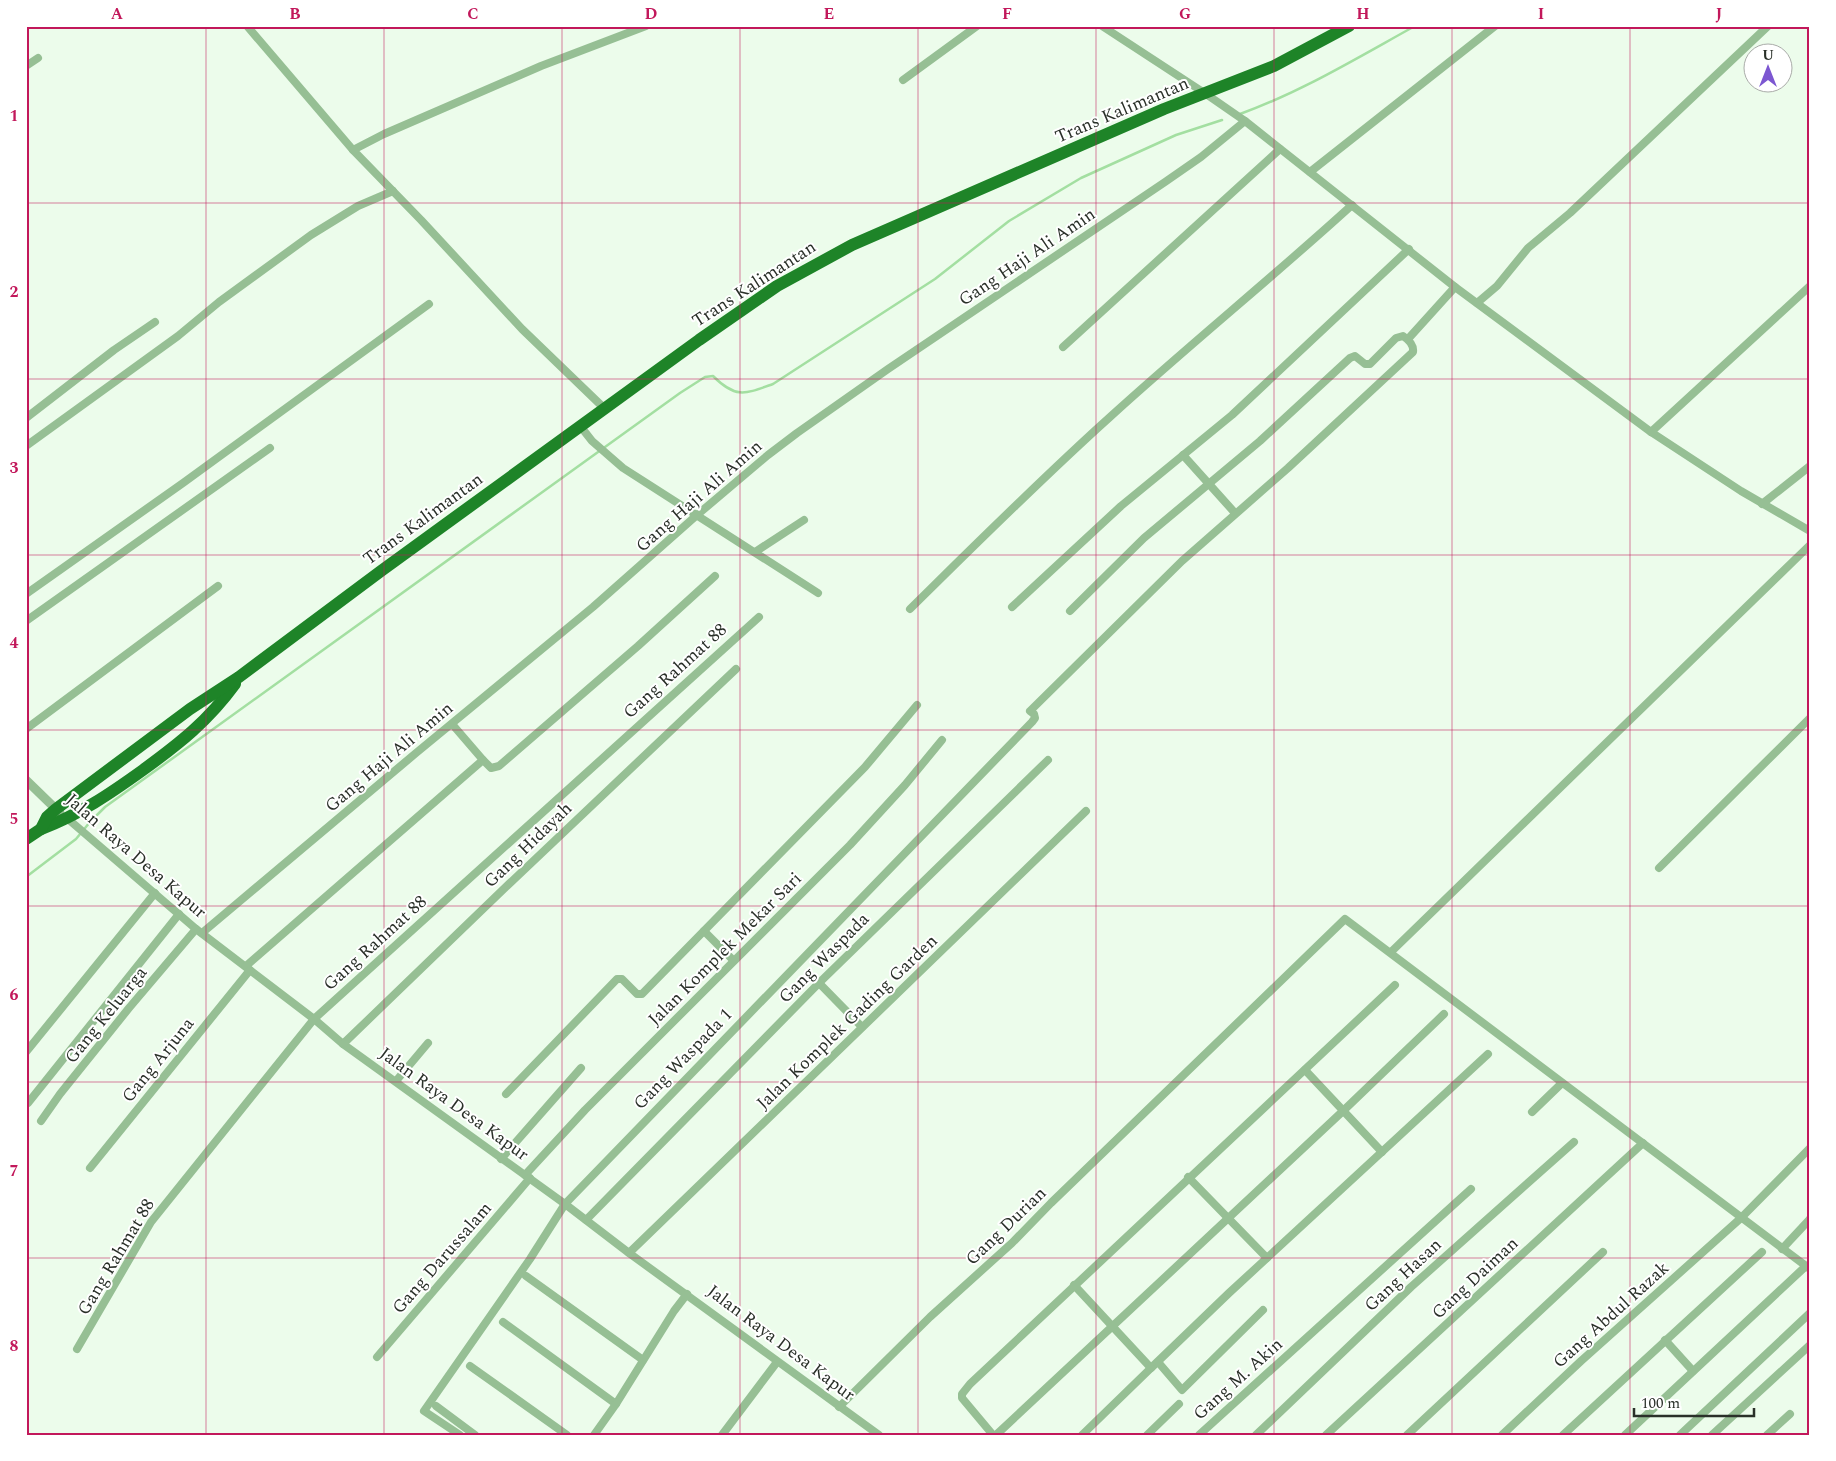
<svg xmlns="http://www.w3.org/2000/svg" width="1836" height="1461" viewBox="0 0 1836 1461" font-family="Spectral,serif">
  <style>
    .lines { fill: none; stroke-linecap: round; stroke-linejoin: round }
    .stream { stroke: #a3dfa1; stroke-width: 2.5 }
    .minor { stroke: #96bf94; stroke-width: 8 }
    .tertiary { stroke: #96bf94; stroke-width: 9 }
    .trunk { stroke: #1e8428; stroke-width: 12 }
    .grid { fill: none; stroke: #c2185b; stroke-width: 1; stroke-opacity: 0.55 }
    .labels { text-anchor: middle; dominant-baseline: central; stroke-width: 4; stroke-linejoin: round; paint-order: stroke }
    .street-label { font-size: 18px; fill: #2a3029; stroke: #fff }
    .neatline { fill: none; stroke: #c2185b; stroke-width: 2 }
    .grid-label { font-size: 16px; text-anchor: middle; font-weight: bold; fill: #c2185b }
  </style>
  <rect width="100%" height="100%" fill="#ecfceb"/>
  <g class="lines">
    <g class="stream">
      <path d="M1240,114c61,-22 117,-56 175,-88"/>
      <path d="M26,877l50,-38 14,-17 15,-15 575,-414 25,-16 8,-1c23,23 32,18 60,8l162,-105 74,-58 72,-43 95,-43 46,-15"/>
    </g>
    <g class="minor">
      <polyline points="247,26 353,150"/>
      <polyline points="1102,26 1206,94 1245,121 1455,287 1651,432 1741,491 1810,531"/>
      <polyline points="26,66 38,58"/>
      <polyline points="903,80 977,26"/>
      <polyline points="1310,172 1495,26"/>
      <polyline points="1477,303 1497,286 1528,248 1570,213 1768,26"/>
      <polyline points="1408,339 1455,287"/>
      <polyline points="1063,347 1280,149"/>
      <polyline points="605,409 522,329 421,220 353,150 384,134 541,66 646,26"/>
      <polyline points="26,418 114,350 155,322"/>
      <polyline points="581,427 592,441 623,468 818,593"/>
      <polyline points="1651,432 1810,286"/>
      <polyline points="26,446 178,336 219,302 311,235 358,206 393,191"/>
      <polyline points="1183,455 1235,513"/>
      <polyline points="1762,504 1810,466"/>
      <polyline points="755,552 804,520"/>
      <polyline points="26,594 183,483 429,304"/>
      <polyline points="1012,607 1121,506 1232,415 1409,249"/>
      <path d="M910,609c66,-65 131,-130 200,-192 79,-72 163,-140 242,-212"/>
      <polyline points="26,621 270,448"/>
      <polyline points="452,724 483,760"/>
      <polyline points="26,729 218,586"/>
      <polyline points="68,819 196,929 314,1019 343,1044 565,1204 629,1253 879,1435"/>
      <polyline points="1659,868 1810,718"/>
      <polyline points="704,931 733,960"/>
      <polyline points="202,933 416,753 593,607 697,515 768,455 797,433 888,369 1165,182 1201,157 1245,121"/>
      <polyline points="1391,952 1810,545"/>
      <polyline points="246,966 483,760 491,768 499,766 638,646 715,576"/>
      <polyline points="819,983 862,1027"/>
      <polyline points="343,1044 510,883 736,669"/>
      <polyline points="26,1052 155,893"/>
      <polyline points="1305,1070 1382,1152"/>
      <polyline points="396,1081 428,1043"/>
      <polyline points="506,1094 617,979 622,979 637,994 642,994 865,767 917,705"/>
      <polyline points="28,1103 179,914"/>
      <polyline points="1532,1112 1562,1083"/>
      <polyline points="41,1121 60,1094 129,1008 196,929"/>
      <polyline points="501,1159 581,1068"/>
      <polyline points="90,1168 250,970"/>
      <polyline points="525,1175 585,1110 850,845 905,785 942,740"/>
      <polyline points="1188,1177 1267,1258"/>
      <polyline points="586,1220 819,983 1048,760"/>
      <polyline points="1782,1249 1810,1219"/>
      <polyline points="629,1253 1086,811"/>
      <polyline points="526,1276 643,1360"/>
      <polyline points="1074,1285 1151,1368 1229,1293 1488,1054"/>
      <polyline points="503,1322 616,1404"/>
      <polyline points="1665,1340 1693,1371"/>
      <polyline points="77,1349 151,1222 314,1019 759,617"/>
      <polyline points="377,1357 530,1178"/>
      <polyline points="1158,1362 1182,1390 1263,1310"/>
      <polyline points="470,1366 567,1435"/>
      <polyline points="436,1406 475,1435"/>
      <polyline points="839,1407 930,1317 1012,1243 1051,1203 1345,919 1810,1269"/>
      <path d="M460,1435l-36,-24 106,-152 35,-55 467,-482 3,-4 -1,-4 -4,-3 152,-150 106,-93 125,-116c1,-7 -4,-12 -10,-16l-7,2 -26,26h-5l-10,-8 -5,2 -90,83 -116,97 -74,73"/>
      <polyline points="594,1435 616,1404 674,1311 687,1294"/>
      <polyline points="722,1435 777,1362"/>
      <polyline points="993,1435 962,1398 962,1394 970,1384 1395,985"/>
      <polyline points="996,1435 1343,1111 1444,1014"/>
      <polyline points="1082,1435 1151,1368"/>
      <polyline points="1147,1435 1179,1404"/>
      <polyline points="1199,1435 1471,1189"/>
      <polyline points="1256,1435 1411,1287 1574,1142"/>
      <polyline points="1326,1435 1643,1143"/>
      <polyline points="1407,1435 1603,1252"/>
      <polyline points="1502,1435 1581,1361 1741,1218 1810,1148"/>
      <polyline points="1563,1435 1762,1252"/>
      <polyline points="1625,1435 1806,1266"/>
      <polyline points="1680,1435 1810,1313"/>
      <polyline points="1712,1435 1810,1345"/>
      <polyline points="1767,1435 1790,1414"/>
    </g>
    <polyline class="tertiary" points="26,780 60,813"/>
    <g class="trunk">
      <path d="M41,829c38,-14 70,-36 102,-59 37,-27 65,-49 92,-86"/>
      <polyline points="26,839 41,829 47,817 56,809 190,709 239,677 381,571 699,340 777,286 852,245 1164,109 1274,66 1349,26"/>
    </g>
  </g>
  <path class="grid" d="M206,26v1409M384,26v1409M562,26v1409M740,26v1409M918,26v1409M1096,26v1409M1274,26v1409M1452,26v1409M1630,26v1409M26,203h1784M26,379h1784M26,555h1784M26,730h1784M26,906h1784M26,1082h1784M26,1258h1784"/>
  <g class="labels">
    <g class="street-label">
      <text transform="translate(1122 110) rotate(-23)">Trans Kalimantan</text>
      <text transform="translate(1027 257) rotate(-34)">Gang Haji Ali Amin</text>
      <text transform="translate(754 284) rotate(-33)">Trans Kalimantan</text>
      <text transform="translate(699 496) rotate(-41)">Gang Haji Ali Amin</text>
      <text transform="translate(423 519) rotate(-36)">Trans Kalimantan</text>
      <text transform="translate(675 671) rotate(-42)">Gang Rahmat 88</text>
      <text transform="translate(389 757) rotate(-40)">Gang Haji Ali Amin</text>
      <text transform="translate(528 845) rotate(-44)">Gang Hidayah</text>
      <text transform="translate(136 856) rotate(41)">Jalan Raya Desa Kapur</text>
      <text transform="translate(375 943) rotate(-42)">Gang Rahmat 88</text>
      <text transform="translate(725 949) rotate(-45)">Jalan Komplek Mekar Sari</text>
      <text transform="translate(824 958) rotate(-45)">Gang Waspada</text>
      <text transform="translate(106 1015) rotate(-51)">Gang Keluarga</text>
      <text transform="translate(847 1022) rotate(-44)">Jalan Komplek Gading Garden</text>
      <text transform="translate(683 1059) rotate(-46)">Gang Waspada 1</text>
      <text transform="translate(158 1060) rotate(-51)">Gang Arjuna</text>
      <text transform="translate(454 1104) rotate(36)">Jalan Raya Desa Kapur</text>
      <text transform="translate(1006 1226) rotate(-44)">Gang Durian</text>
      <text transform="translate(116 1257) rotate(-59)">Gang Rahmat 88</text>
      <text transform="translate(442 1258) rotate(-49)">Gang Darussalam</text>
      <text transform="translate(1403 1275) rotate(-43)">Gang Hasan</text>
      <text transform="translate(1475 1278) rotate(-43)">Gang Daiman</text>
      <text transform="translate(1611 1315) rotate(-42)">Gang Abdul Razak</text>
      <text transform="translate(781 1343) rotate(37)">Jalan Raya Desa Kapur</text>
      <text transform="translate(1238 1379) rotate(-42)">Gang M. Akin</text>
    </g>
  </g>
  <rect width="1836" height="1461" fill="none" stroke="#ffffff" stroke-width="55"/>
  <g transform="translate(1768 68)"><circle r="24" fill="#ffffff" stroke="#aaaca9"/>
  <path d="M0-4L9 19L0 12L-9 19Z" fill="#7c57d1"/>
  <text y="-8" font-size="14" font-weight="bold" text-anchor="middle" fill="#2a3029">U</text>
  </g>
  <path d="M1634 1408v8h120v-8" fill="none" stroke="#2a3029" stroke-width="2.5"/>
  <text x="1641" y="1408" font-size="15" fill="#2a3029" stroke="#ffffff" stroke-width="4" paint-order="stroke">100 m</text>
  <rect x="28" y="28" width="1780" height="1406" class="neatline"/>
  <g class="grid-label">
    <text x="117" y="19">A</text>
    <text x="295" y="19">B</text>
    <text x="473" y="19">C</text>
    <text x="651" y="19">D</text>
    <text x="829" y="19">E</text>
    <text x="1007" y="19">F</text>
    <text x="1185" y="19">G</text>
    <text x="1363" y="19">H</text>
    <text x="1541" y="19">I</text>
    <text x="1719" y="19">J</text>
    <text x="14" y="121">1</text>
    <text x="14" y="297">2</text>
    <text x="14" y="473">3</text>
    <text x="14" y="648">4</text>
    <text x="14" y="824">5</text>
    <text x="14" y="1000">6</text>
    <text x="14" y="1176">7</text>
    <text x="14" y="1351">8</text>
  </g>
</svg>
